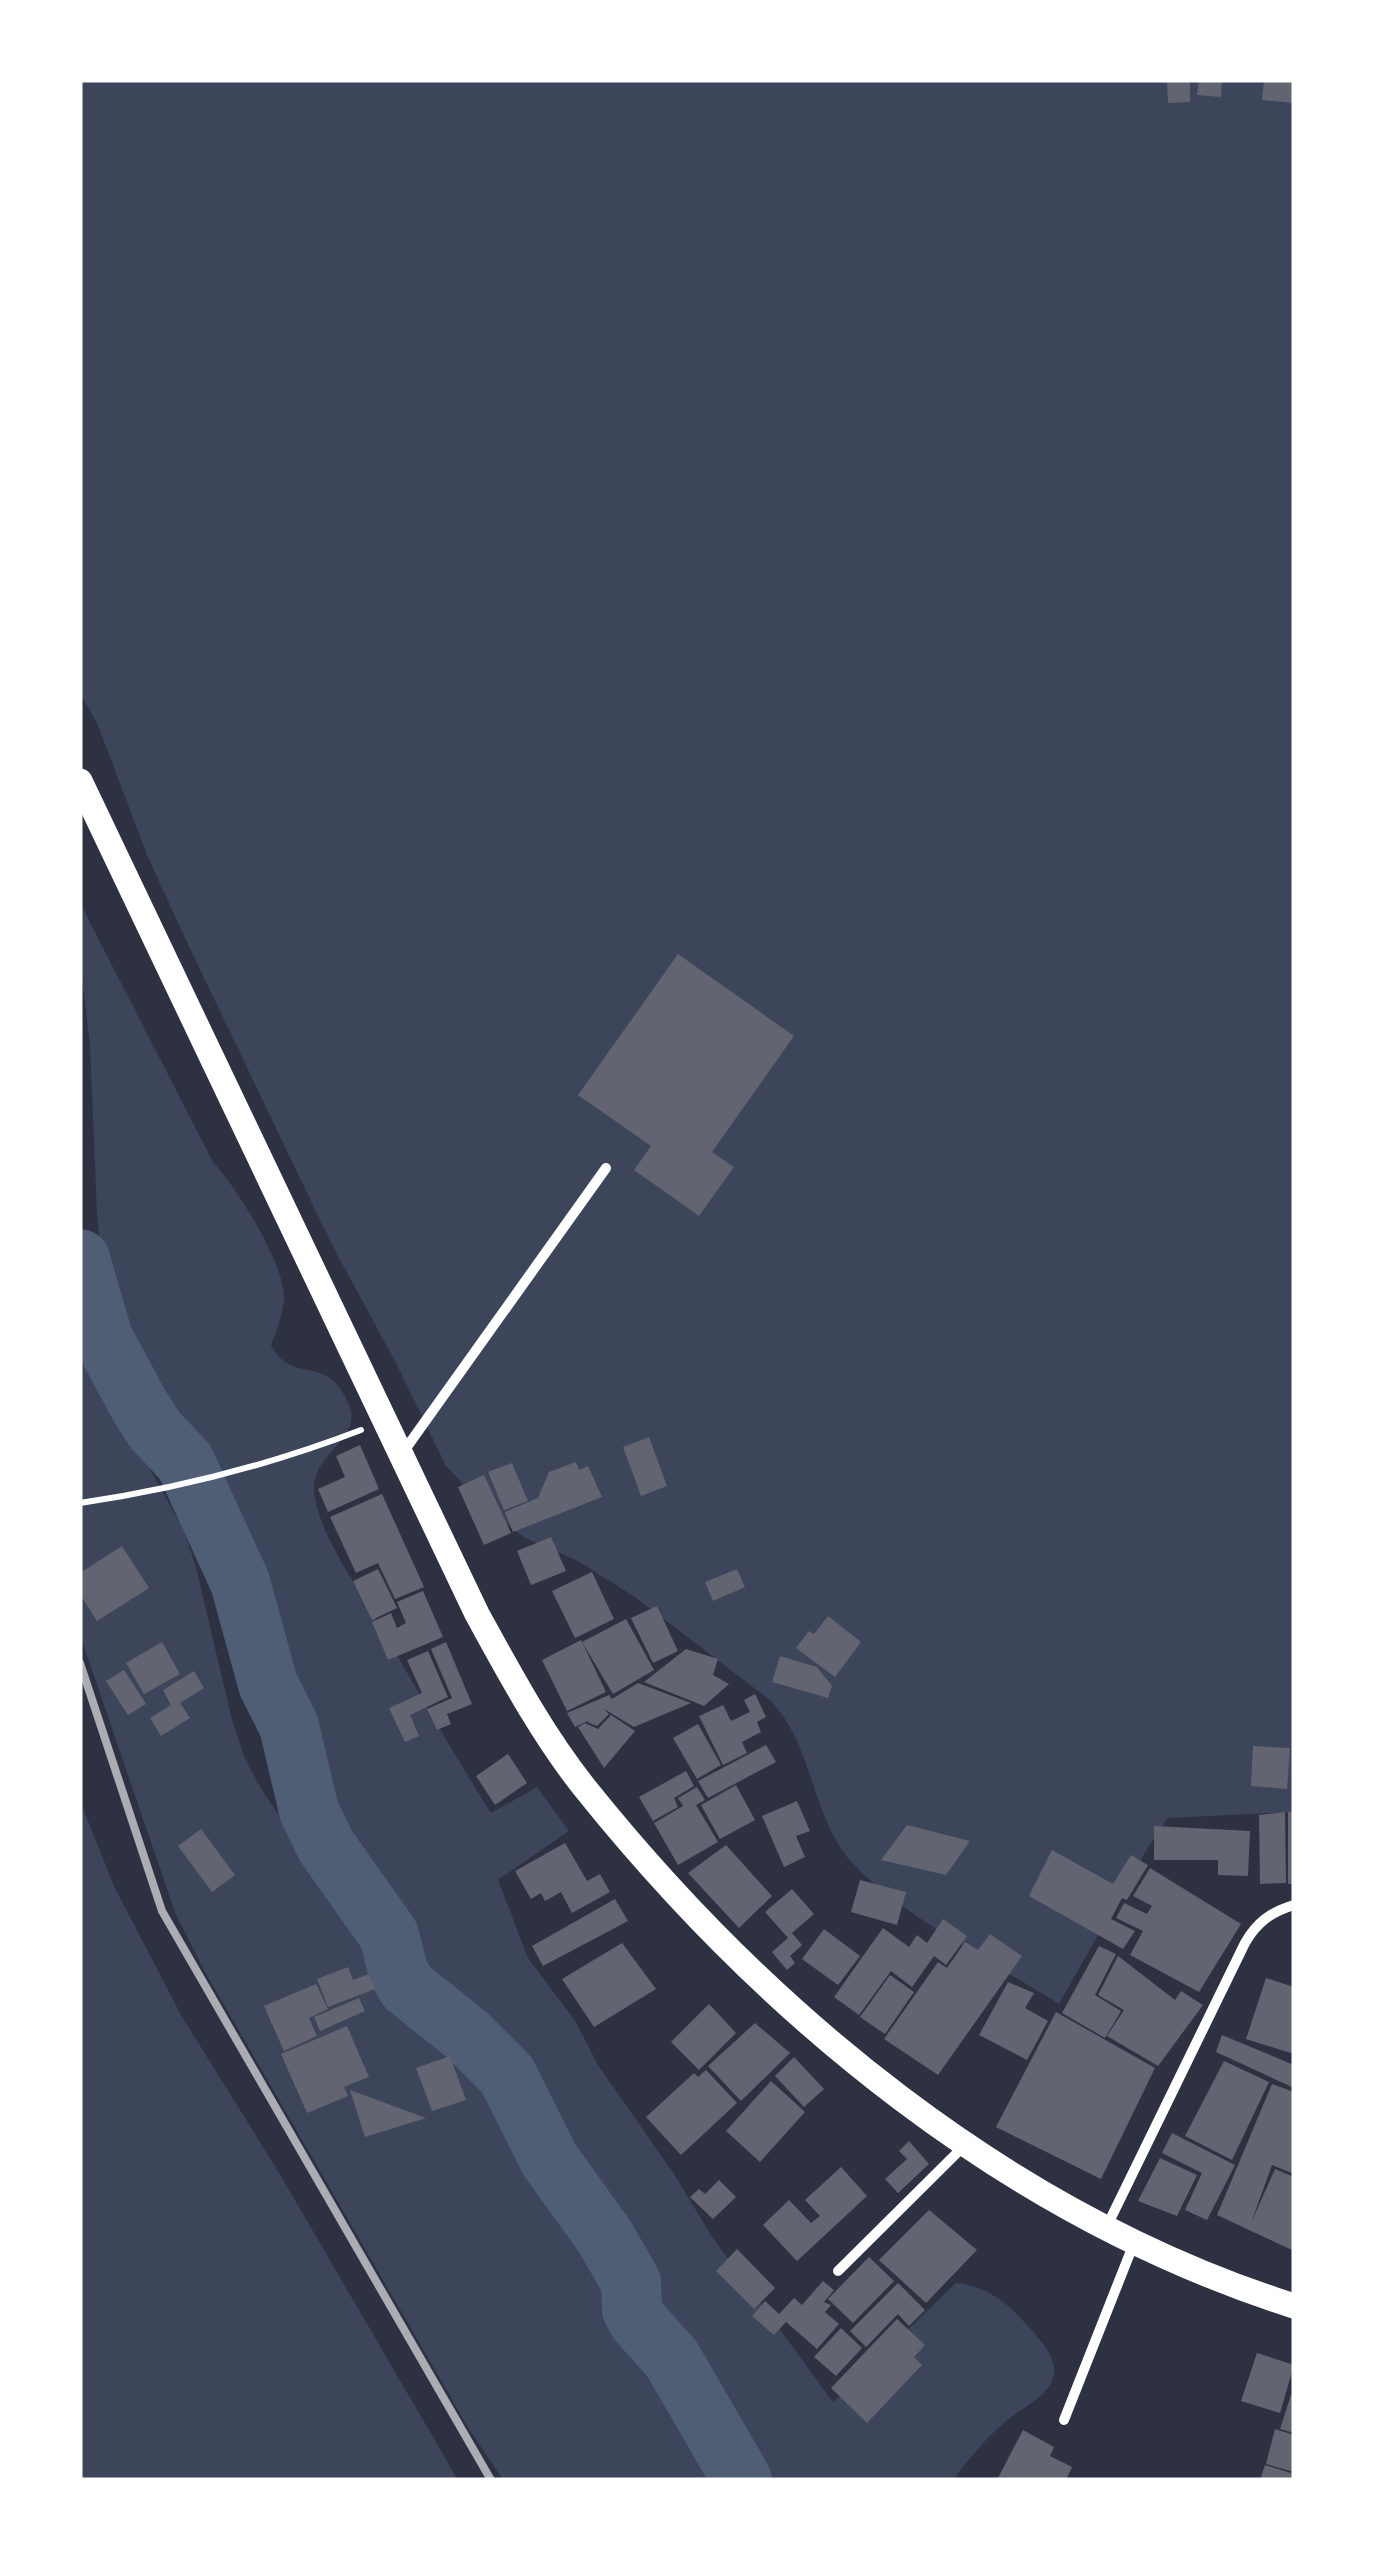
<svg xmlns="http://www.w3.org/2000/svg" width="1374" height="2560" viewBox="0 0 1374 2560" font-family="Montserrat,sans-serif">
  <style>
    .green { fill: #3c4559 }
    .lines { fill: none; stroke-linecap: round; stroke-linejoin: round }
    .river { stroke: #4f5d75; stroke-width: 60 }
    .building { fill: #626471 }
    .path { stroke: #fff; stroke-width: 6 }
    .minor { stroke: #fff; stroke-width: 10 }
    .primary { stroke: #fff; stroke-width: 25 }
    .rail { stroke: #abadb3; stroke-width: 8 }
  </style>
  <rect width="100%" height="100%" fill="#2d3142"/>
  <g class="green">
    <path d="M80,80h1214v1732l-126,6 -21,31 -88,155c-57,-36 -188,-105 -221,-160 -28,-47 -29,-103 -68,-144l-135,-103 -59,-37 -53,-23 -42,-34 -35,-37 -50,-103 -65,-120 -147,-307 -37,-81 -50,-132 -17,-29z"/>
    <path d="M80,903l133,259c24,26 72,102 71,137 -1,16 -8,32 -13,46 21,42 57,6 78,60 15,37 -44,49 -34,94 9,43 41,85 63,123 37,64 73,128 113,191l46,-26 32,44 -71,49 30,78 48,64 22,43 76,109 39,64 120,164 123,-119c31,3 52,20 72,43 12,14 33,34 24,55 -7,18 -33,28 -47,41 -19,16 -37,38 -52,58h-188l-145,-240 -58,-84 -60,-102 -31,-33 -24,-14 -24,-21 -21,-66 -59,-103 -24,-53 -34,-91 -35,-116 -27,-70 -20,-38 -84,-114 -8,-23 -9,-48 -5,-50 -7,-169 -10,-84z"/>
    <polygon points="80,1335 102,1366 132,1421 150,1469 184,1531 196,1567 232,1720 244,1756 260,1787 330,1890 388,1995 428,2029 461,2045 481,2062 526,2153 570,2204 613,2269 623,2321 632,2340 659,2363 668,2381 673,2407 714,2480 503,2480 469,2429 205,1972 176,1915 80,1635"/>
    <polygon points="80,1801 114,1886 181,2015 278,2171 458,2480 80,2480"/>
  </g>
  <g class="lines">
    <polyline class="river" points="80,1259 103,1338 139,1405 155,1430 185,1462 240,1582 268,1684 289,1726 309,1811 326,1846 389,1935 398,1971 407,1987 467,2035 507,2075 549,2159 605,2237 631,2282 632,2310 638,2321 672,2359 742,2480"/>
  </g>
  <g class="building">
    <polygon points="1167,80 1190,80 1190,102 1168,103"/>
    <polygon points="1199,80 1222,80 1221,97 1197,95"/>
    <polygon points="1264,80 1294,80 1294,103 1262,100"/>
    <polygon points="678,954 794,1036 712,1152 734,1167 699,1216 634,1170 651,1146 578,1095"/>
    <polygon points="649,1437 667,1486 641,1496 623,1447"/>
    <polygon points="360,1445 379,1489 328,1512 318,1489 345,1477 336,1456"/>
    <polygon points="576,1462 579,1470 588,1466 602,1497 513,1532 505,1512 538,1498 549,1472"/>
    <polygon points="512,1463 528,1501 504,1510 488,1472"/>
    <polygon points="484,1475 511,1533 484,1545 458,1487"/>
    <polygon points="382,1494 424,1587 395,1599 378,1563 356,1573 330,1517"/>
    <polygon points="551,1537 566,1571 531,1585 517,1551"/>
    <polygon points="122,1546 149,1588 97,1621 80,1594 80,1573"/>
    <polygon points="378,1569 397,1608 372,1620 353,1581"/>
    <polygon points="737,1569 745,1587 713,1601 705,1582"/>
    <polygon points="592,1572 614,1619 575,1638 552,1591"/>
    <polygon points="423,1591 443,1637 388,1660 372,1622 391,1613 397,1628 406,1623 397,1602"/>
    <polygon points="657,1606 678,1651 653,1663 631,1618"/>
    <polygon points="828,1616 861,1642 835,1677 796,1648 809,1631 814,1634"/>
    <polygon points="626,1619 654,1670 613,1694 582,1642"/>
    <polygon points="581,1640 606,1692 567,1711 542,1660"/>
    <polygon points="162,1642 180,1674 144,1694 126,1663"/>
    <polygon points="446,1642 472,1704 447,1714 451,1724 437,1730 427,1709 452,1698 431,1649"/>
    <polygon points="686,1649 718,1659 713,1675 729,1684 704,1706 644,1682"/>
    <polygon points="428,1651 448,1697 410,1715 419,1736 405,1742 389,1708 422,1693 407,1660"/>
    <polygon points="780,1656 817,1667 832,1686 828,1698 772,1682"/>
    <polygon points="124,1670 146,1704 128,1715 106,1681"/>
    <polygon points="194,1671 204,1688 180,1703 190,1718 161,1736 150,1718 171,1705 163,1690"/>
    <polygon points="638,1683 691,1703 634,1727 604,1709 609,1714 597,1726 587,1722 590,1720 575,1727 567,1713 609,1695 612,1699"/>
    <polygon points="755,1694 766,1717 757,1722 761,1732 742,1742 747,1753 723,1765 699,1716 723,1705 731,1721 750,1712 744,1700"/>
    <polygon points="611,1715 635,1731 604,1768 578,1727 585,1723 598,1729"/>
    <polygon points="698,1724 721,1765 697,1779 673,1738"/>
    <polygon points="766,1745 776,1762 708,1798 698,1781"/>
    <polygon points="1253,1746 1290,1748 1287,1789 1251,1786"/>
    <polygon points="508,1754 527,1783 495,1805 476,1776"/>
    <polygon points="686,1771 694,1786 674,1798 678,1807 653,1821 639,1797"/>
    <polygon points="736,1785 755,1820 720,1839 701,1805"/>
    <polygon points="697,1787 705,1800 696,1805 718,1842 678,1865 654,1823 683,1806 678,1798"/>
    <polygon points="797,1801 810,1831 796,1836 805,1857 784,1867 762,1816"/>
    <polygon points="1285,1812 1286,1883 1260,1884 1259,1815"/>
    <rect x="1288" y="1812" width="6" height="72"/>
    <polygon points="907,1825 970,1841 946,1875 881,1860"/>
    <polygon points="1154,1826 1250,1831 1248,1876 1218,1875 1218,1860 1154,1860"/>
    <polygon points="201,1829 235,1875 212,1892 178,1846"/>
    <polygon points="565,1843 587,1881 600,1874 610,1892 572,1913 561,1892 545,1901 541,1893 531,1899 515,1871"/>
    <polygon points="726,1845 772,1896 739,1928 688,1873"/>
    <polygon points="1052,1850 1113,1884 1131,1855 1148,1865 1127,1900 1122,1898 1111,1919 1135,1931 1123,1949 1029,1896"/>
    <polygon points="1150,1868 1241,1924 1199,1992 1130,1955 1143,1931 1116,1918 1124,1903 1147,1914 1152,1906 1133,1896"/>
    <polygon points="860,1880 906,1892 897,1925 851,1912"/>
    <polygon points="792,1889 814,1914 792,1933 802,1945 790,1956 795,1963 787,1970 772,1952 788,1938 765,1912"/>
    <polygon points="615,1899 628,1921 543,1966 532,1946"/>
    <polygon points="943,1919 967,1936 946,1965 934,1956 912,1987 891,1971 859,2015 834,1997 883,1928 909,1947 917,1935 927,1943"/>
    <polygon points="824,1929 860,1956 838,1985 802,1959"/>
    <polygon points="990,1934 1022,1956 938,2075 884,2039 938,1962 947,1968 965,1942 978,1950"/>
    <polygon points="622,1943 656,1989 594,2027 562,1979"/>
    <polygon points="1099,1946 1116,1954 1095,1995 1121,2011 1105,2038 1062,2013"/>
    <polygon points="1118,1956 1175,2000 1181,1991 1203,2005 1158,2066 1107,2036 1124,2010 1098,1995"/>
    <polygon points="348,1967 353,1980 369,1974 375,1989 328,2007 317,1979"/>
    <polygon points="890,1975 914,1992 885,2034 860,2017"/>
    <polygon points="1266,1978 1294,1987 1294,2054 1246,2039"/>
    <polygon points="1008,1982 1034,1993 1025,2008 1048,2021 1027,2060 979,2035"/>
    <polygon points="316,1984 328,2009 309,2018 317,2036 284,2051 264,2006"/>
    <polygon points="359,1998 365,2011 320,2031 314,2017"/>
    <polygon points="709,2004 736,2033 699,2070 671,2042"/>
    <polygon points="1056,2012 1155,2068 1101,2179 996,2127"/>
    <polygon points="755,2023 790,2053 741,2101 708,2066"/>
    <polygon points="347,2026 369,2077 344,2087 348,2096 307,2113 281,2054"/>
    <polygon points="1222,2035 1294,2065 1294,2088 1216,2052"/>
    <polygon points="450,2056 466,2100 432,2111 416,2068"/>
    <polygon points="794,2057 824,2089 804,2107 775,2076"/>
    <polygon points="1224,2061 1269,2082 1232,2160 1185,2136"/>
    <polygon points="706,2070 737,2103 681,2155 646,2117 694,2073 698,2077"/>
    <polygon points="771,2081 805,2112 760,2162 726,2131"/>
    <polygon points="1272,2084 1294,2092 1294,2174 1272,2165 1251,2223 1275,2169 1294,2177 1294,2251 1217,2215"/>
    <polygon points="350,2090 426,2118 365,2137"/>
    <polygon points="1172,2133 1235,2165 1207,2220 1185,2210 1202,2173 1162,2153"/>
    <polygon points="909,2141 929,2164 898,2193 885,2179 907,2159 899,2151"/>
    <polygon points="1160,2158 1197,2175 1177,2216 1138,2201"/>
    <polygon points="841,2167 867,2196 797,2261 763,2225 789,2200 811,2223 820,2216 805,2200"/>
    <polygon points="719,2180 736,2197 713,2219 690,2197 699,2189 705,2194"/>
    <polygon points="929,2210 977,2250 926,2303 879,2260"/>
    <polygon points="737,2249 775,2288 754,2309 716,2271"/>
    <polygon points="869,2257 894,2281 853,2323 828,2299"/>
    <polygon points="823,2281 834,2290 824,2302 831,2305 825,2312 839,2324 817,2349 786,2322 774,2335 752,2316 765,2301 779,2314 794,2298 802,2305"/>
    <polygon points="898,2283 925,2310 909,2326 898,2314 866,2347 850,2331"/>
    <polygon points="897,2319 925,2345 914,2357 922,2365 867,2423 831,2388"/>
    <polygon points="841,2328 862,2348 836,2376 814,2357"/>
    <polygon points="1257,2353 1294,2365 1280,2413 1241,2401"/>
    <polygon points="1291,2395 1294,2396 1294,2433 1280,2429"/>
    <polygon points="1275,2429 1294,2435 1294,2472 1266,2464"/>
    <polygon points="1023,2430 1054,2447 1050,2456 1072,2467 1066,2480 997,2480"/>
    <polygon points="1265,2465 1294,2474 1294,2480 1260,2480"/>
  </g>
  <g class="lines">
    <path class="path" d="M80,1503c96,-14 190,-38 281,-73"/>
    <g class="minor">
      <polyline points="404,1451 606,1168"/>
      <path d="M1107,2226l138,-283c12,-21 26,-31 49,-38"/>
      <polyline points="838,2271 965,2145"/>
      <polyline points="1064,2420 1134,2243"/>
    </g>
    <path class="primary" d="M80,781l397,833c33,60 65,120 107,173 184,230 427,429 710,519"/>
    <polyline class="rail" points="80,1663 162,1911 491,2480"/>
  </g>
  <rect width="1374" height="2560" fill="none" stroke="#ffffff" stroke-width="165"/>
</svg>
